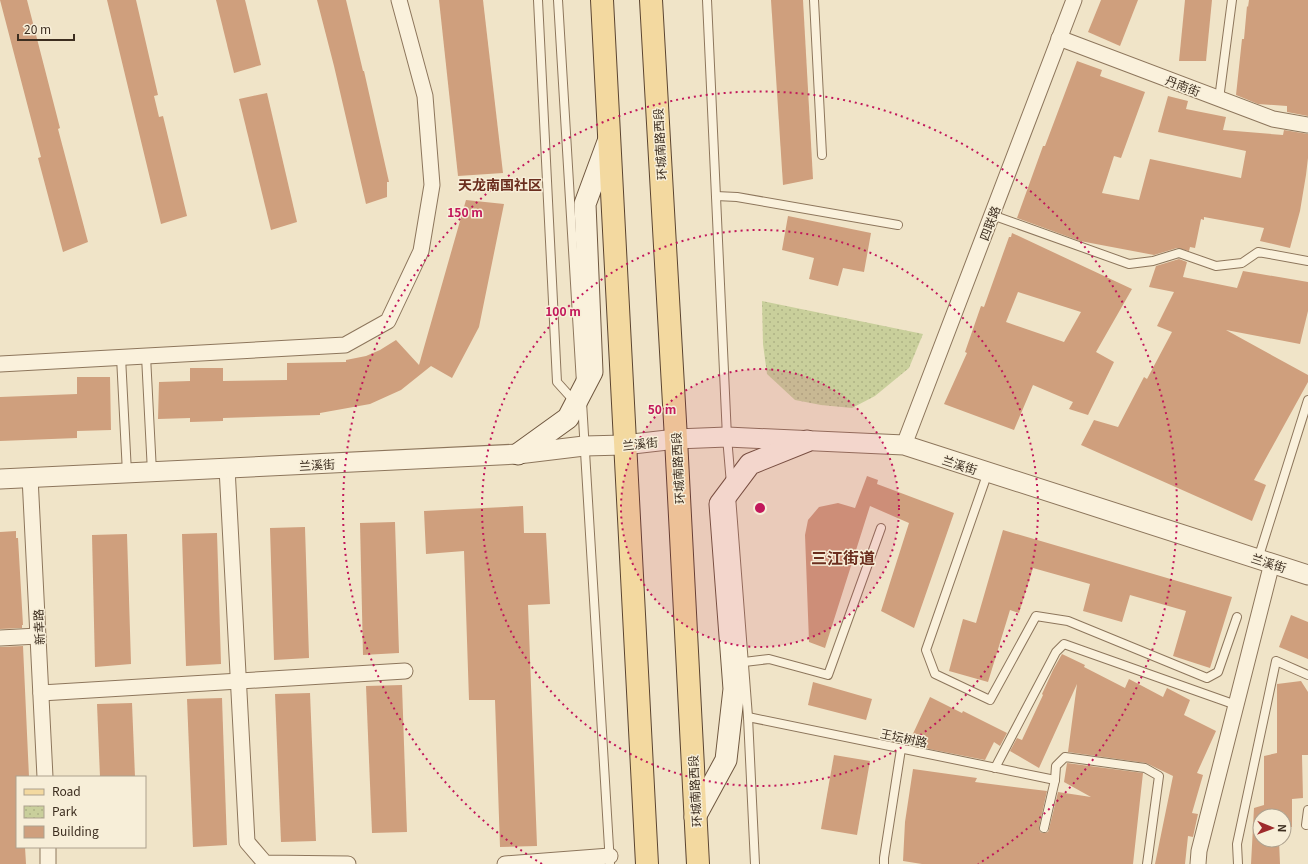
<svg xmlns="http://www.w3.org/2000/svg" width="1308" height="864" viewBox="0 0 1308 864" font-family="Georgia,'Noto Sans SC',serif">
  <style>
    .park { fill: url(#park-dots) }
    .building { fill: #cf9f7d; fill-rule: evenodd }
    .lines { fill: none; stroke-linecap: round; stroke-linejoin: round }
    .service-casing { stroke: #8d765c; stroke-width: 10 }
    .minor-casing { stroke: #8d765c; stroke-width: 17 }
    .tertiary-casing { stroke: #8d765c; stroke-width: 21 }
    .secondary-casing { stroke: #6f573f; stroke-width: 23 }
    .primary-casing { stroke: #5b4430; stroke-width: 24 }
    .service { stroke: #faf1dc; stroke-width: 8 }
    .minor { stroke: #faf1dc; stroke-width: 15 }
    .tertiary { stroke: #faf1dc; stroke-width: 19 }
    .secondary { stroke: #faf1dc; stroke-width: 21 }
    .primary { stroke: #f3d9a0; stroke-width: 22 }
    .ring { fill: none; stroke: #c2185b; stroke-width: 2; stroke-dasharray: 2 4 }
    .labels { text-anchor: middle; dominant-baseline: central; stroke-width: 3; stroke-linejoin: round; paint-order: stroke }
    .street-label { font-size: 12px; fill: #3d2e20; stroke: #f7eed8 }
    .quarter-label { font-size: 14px; font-weight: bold; fill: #6b2e1e; stroke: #f7eed8 }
    .district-label { font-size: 16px; font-weight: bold; fill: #6b2e1e; stroke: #f7eed8 }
    .centre { fill: #c2185b; stroke: #f7eed8; stroke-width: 2 }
    .ring-label { font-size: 12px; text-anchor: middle; font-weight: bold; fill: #c2185b; stroke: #f7eed8; stroke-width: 3; stroke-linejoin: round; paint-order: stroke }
  </style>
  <defs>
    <pattern id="park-dots" width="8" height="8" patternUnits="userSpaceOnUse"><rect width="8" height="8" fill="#c9cf9b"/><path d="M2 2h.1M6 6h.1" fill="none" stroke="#aeb285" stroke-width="1.8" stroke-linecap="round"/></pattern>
  </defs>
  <rect width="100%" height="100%" fill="#f0e4c8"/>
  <polygon class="park" points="762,301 923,334 909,368 875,396 852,408 821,405 795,400 767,374 763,344"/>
  <g class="building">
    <polygon points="0,0 27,0 60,128 58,129 88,242 63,252 38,158 41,157"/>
    <polygon points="107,0 136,0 158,95 154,96 159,117 163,116 187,216 161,224"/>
    <polygon points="216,0 245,0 261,65 234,73"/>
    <polygon points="317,0 346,0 363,71 364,71 389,182 387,182 387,197 366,204 334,66"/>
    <polygon points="439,0 483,0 503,173 458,176"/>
    <polygon points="771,0 803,0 813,179 783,185"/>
    <polygon points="1101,0 1138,0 1120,46 1088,32"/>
    <polygon points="1185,0 1212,0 1206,61 1179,61"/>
    <polygon points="1249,0 1308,0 1308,116 1287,112 1287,106 1258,104 1236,95 1242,39 1244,39 1247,6 1248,7"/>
    <polygon points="1077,61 1102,70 1100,76 1145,92 1121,158 1114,156 1102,193 1139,200 1150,159 1241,178 1246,151 1158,132 1168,96 1188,101 1186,109 1226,117 1223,130 1283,135 1284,130 1308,134 1308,158 1306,175 1300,211 1290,248 1260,241 1264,228 1204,217 1204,220 1201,219 1195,248 1190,247 1189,251 1177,248 1154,255 1080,241 1017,218 1043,146 1045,146"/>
    <polygon points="267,93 297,222 271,230 239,99"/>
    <polygon points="466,200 504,204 479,327 452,378 431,366 401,390 370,404 320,413 320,415 223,418 223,421 190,422 190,418 158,419 159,382 190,381 190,368 223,368 223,381 287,380 287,363 346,362 346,360 366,356 380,350 396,340 419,365"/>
    <polygon points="788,216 871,233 864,272 843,268 838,286 809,279 814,258 782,250"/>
    <path d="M1012,233l120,56 -36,63 18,10 -26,53 -19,-6 4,-7 -40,-17 -19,45 -70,-26 23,-51 -2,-1 16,-46 3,1 25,-70h2zM1018,292l63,20 -17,30 -58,-20z"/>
    <polygon points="1179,259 1187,262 1183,277 1237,288 1243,271 1308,282 1308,311 1300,344 1226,330 1308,375 1308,382 1254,480 1266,485 1252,521 1081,445 1094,420 1118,427 1144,377 1147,379 1172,332 1157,326 1174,292 1149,287 1156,266"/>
    <polygon points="77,377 110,377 111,430 77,431 77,438 0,441 0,397 77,394"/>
    <polygon points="867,476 878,480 877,484 954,513 914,628 881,611 909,523 870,506 825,648 809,642 805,535 808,520 819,507 838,503 855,508"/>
    <polygon points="523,506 524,533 546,533 550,604 528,605 537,846 500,847 495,700 469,700 464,551 426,554 424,511"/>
    <polygon points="395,522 399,653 363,655 360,523"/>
    <polygon points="305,527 309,658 274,660 270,528"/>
    <polygon points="1003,530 1232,597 1210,668 1173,656 1186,611 1130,595 1122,622 1083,611 1090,584 1033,568 1019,613 1010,610 988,682 949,671 963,619 976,623"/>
    <polygon points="16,531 16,538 18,538 23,625 22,625 22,628 0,629 0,532"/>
    <polygon points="217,533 221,664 186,666 182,534"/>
    <polygon points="127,534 131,664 95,667 92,535"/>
    <polygon points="1291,615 1308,622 1308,659 1279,647"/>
    <polygon points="23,646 29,777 17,777 17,847 25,847 26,864 0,864 0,647"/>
    <polygon points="1062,654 1085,665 1084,667 1125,688 1129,679 1163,697 1167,688 1190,700 1184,715 1216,731 1197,773 1203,775 1192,813 1198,814 1193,837 1188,836 1185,864 1155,864 1173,776 1146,763 1068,752 1077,684 1039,768 1010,751 1017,738 1022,740 1043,695 1042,694 1053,670"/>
    <polygon points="1301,681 1308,692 1308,755 1302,755 1303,798 1292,799 1292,827 1284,827 1284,816 1260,816 1260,840 1279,840 1280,864 1251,864 1254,808 1264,805 1264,756 1277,753 1277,684"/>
    <polygon points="813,682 872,699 866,720 808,705"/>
    <polygon points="402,685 407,832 372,833 366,686"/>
    <polygon points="310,693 316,841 281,842 275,694"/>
    <polygon points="930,697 962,713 963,711 1007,733 1000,746 994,742 985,760 929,749 911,738"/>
    <polygon points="222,698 227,845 193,847 187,699"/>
    <polygon points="132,703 135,777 100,777 97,704"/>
    <polygon points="834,755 870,761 857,835 821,829"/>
    <polygon points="1067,763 1143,773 1133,864 922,864 903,861 905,822 913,769 977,778 975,782 1047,791 1039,827 1040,832 1043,833 1048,832 1049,829 1058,792 1091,797 1064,782"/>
  </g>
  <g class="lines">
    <g class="service-casing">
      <g id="service">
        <polyline points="538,0 557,382 575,402"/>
        <polyline points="558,0 581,383"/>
        <polyline points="707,0 727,437 731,484"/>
        <polyline points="814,0 822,155"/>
        <polyline points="1219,99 1232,0"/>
        <polyline points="716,196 737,197 898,225"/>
        <polyline points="992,215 1129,264 1153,261 1179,253 1216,266 1242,263 1258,252 1308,261"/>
        <polyline points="146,356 152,472"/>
        <polyline points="121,357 127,473"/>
        <polyline points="582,402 610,864"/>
        <polyline points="988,472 926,650 935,674 990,700 1036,616 1068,621 1207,678 1218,672 1237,617"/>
        <polyline points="731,496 748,717 755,864"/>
        <polyline points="1258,559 1308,400"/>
        <polyline points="744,662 769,659 828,675 881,528"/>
        <polyline points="748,717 1055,780"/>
        <polyline points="995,768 1056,652 1064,644 1236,705"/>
        <polyline points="1306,825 1308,810"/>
        <polyline points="1044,828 1055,780 1056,766 1065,757 1145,768 1159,776 1147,864"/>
        <polyline points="884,864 884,858 901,749"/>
        <polyline points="1238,864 1237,844 1276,661 1308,675"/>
      </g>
    </g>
    <g class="minor-casing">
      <g id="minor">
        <polyline points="1059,38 1273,119 1308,125"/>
        <polyline points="0,364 345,345 388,321 421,251 432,185 425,96 399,0"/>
        <polyline points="904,445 1074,0"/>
        <polyline points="227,468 247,842 265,863 348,864"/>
        <polyline points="30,477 45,777"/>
        <polyline points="0,638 38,636"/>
        <polyline points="41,693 405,671"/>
        <polyline points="48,864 48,847"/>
        <polyline points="505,864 610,856"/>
        <polyline points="1198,864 1199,851 1272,563"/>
      </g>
    </g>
    <g class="tertiary-casing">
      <polyline id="tertiary" points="0,479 518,454 584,446 624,445 676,439 727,437 904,445 1308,575"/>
    </g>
    <g class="secondary-casing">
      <g id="secondary">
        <polyline points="518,454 568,418 592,372 585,204 609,139"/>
        <polyline points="695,817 726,760 734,689 720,504 750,464 807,441"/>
      </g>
    </g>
    <g class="primary-casing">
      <g id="primary">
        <polyline points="602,0 647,864"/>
        <polyline points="651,0 676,439 698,864"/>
      </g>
    </g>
    <use href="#service" class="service"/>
    <use href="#minor" class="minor"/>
    <use href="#tertiary" class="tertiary"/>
    <use href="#secondary" class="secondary"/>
    <use href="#primary" class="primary"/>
  </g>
  <circle cx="760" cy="508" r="139" fill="#c2185b" fill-opacity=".12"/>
  <g class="ring">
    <circle cx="760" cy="508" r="139"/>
    <circle cx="760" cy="508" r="278"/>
    <path d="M542 864A417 417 0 1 1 978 864"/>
  </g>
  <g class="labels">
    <g class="street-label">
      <text transform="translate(1183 85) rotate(21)">丹南街</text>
      <text transform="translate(659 144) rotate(-93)">环城南路西段</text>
      <text transform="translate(989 223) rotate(-69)">四联路</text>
      <text transform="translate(640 443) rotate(-6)">兰溪街</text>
      <text transform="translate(317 464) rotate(-3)">兰溪街</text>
      <text transform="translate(960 464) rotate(18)">兰溪街</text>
      <text transform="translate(677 468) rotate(-93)">环城南路西段</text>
      <text transform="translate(1269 562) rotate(18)">兰溪街</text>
      <text transform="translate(38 627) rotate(-93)">新幸路</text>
      <text transform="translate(904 737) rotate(12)">王坛树路</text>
      <text transform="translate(694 791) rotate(-93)">环城南路西段</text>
    </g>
    <g class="quarter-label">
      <text x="500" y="184">天龙南国社区</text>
    </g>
    <g class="district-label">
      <text x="843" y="557">三江街道</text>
    </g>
  </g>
  <circle cx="760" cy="508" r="6" class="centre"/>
  <g class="ring-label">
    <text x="465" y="217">150 m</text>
    <text x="563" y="316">100 m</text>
    <text x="662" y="414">50 m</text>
  </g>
  <rect x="16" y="776" width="130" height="72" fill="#f7eed8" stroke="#ada18e"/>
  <rect x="24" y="789" width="20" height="6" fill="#f3d9a0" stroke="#ada18e"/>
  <text x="52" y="796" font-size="12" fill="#3d2e20">Road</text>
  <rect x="24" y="806" width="20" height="12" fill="url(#park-dots)" stroke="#ada18e"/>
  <text x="52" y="816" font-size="12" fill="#3d2e20">Park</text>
  <rect x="24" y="826" width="20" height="12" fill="#cf9f7d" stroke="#ada18e"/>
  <text x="52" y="836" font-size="12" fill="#3d2e20">Building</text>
  <g transform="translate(1272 828) rotate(91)"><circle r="19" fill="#f7eed8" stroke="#ada18e"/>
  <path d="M0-3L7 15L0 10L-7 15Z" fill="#9e2a2b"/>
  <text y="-6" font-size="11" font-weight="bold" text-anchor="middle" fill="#3d2e20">N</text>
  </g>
  <path d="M18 34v6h56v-6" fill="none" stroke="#3d2e20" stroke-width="2"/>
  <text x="24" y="34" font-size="12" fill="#3d2e20" stroke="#f7eed8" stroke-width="3" paint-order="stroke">20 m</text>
</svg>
